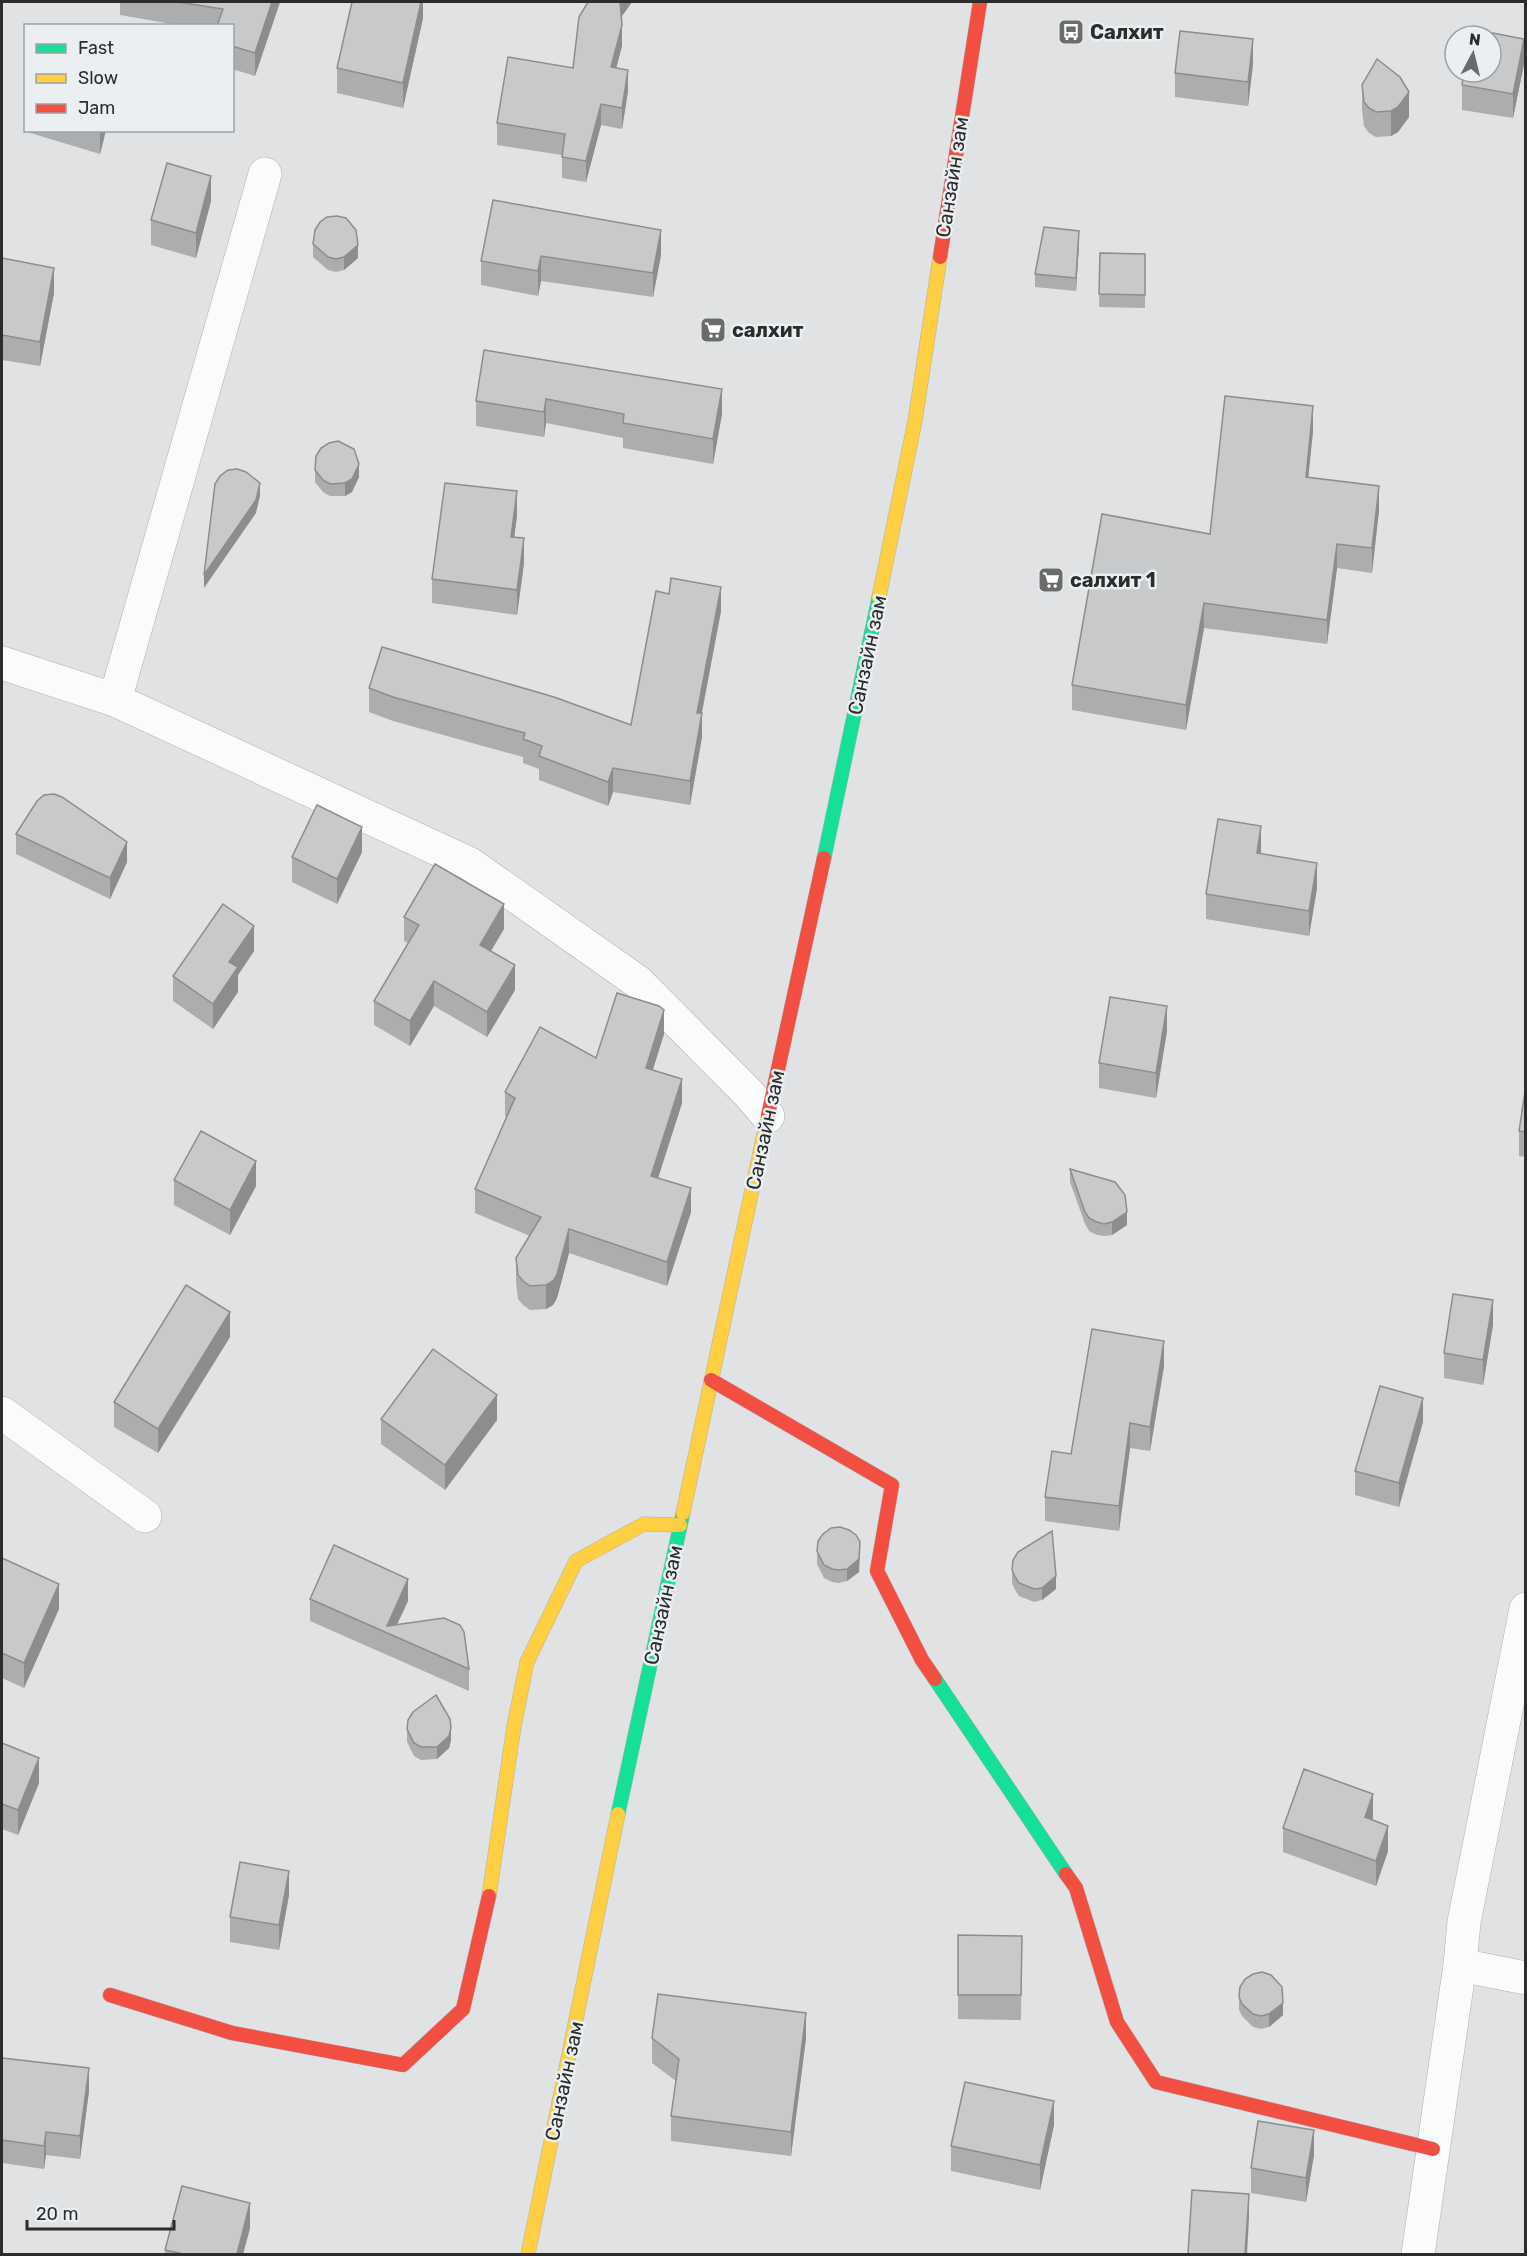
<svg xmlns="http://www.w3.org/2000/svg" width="1527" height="2256" viewBox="0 0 1527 2256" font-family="Rubik,sans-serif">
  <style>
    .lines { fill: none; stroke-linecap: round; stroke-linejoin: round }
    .street-casing { stroke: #afb0b2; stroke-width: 34 }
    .fast-casing { stroke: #afb0b2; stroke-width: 15 }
    .slow-casing { stroke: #afb0b2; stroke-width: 15 }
    .jam-casing { stroke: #afb0b2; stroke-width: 15 }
    .street { stroke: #fafbfb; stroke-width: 33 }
    .fast { stroke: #16e098; stroke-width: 14 }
    .slow { stroke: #ffcf43; stroke-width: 14 }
    .jam { stroke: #f24e42; stroke-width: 14 }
    .wall { fill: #acadae }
    .shaded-wall { fill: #8c8d8d }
    .building { fill: #c8c9ca; stroke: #8c8d8d; stroke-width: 1.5 }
    .labels { text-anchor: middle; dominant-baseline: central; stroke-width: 5; stroke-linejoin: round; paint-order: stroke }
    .poi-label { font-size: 20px; font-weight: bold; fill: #2b2c2c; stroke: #eceff2; text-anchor: start }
    .street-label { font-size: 20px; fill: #2b2c2c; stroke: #eceff2 }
  </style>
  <rect width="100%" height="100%" fill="#e0e2e3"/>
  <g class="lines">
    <g class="street-casing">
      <g id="street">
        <polyline points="2,663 115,700 470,864 638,982 748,1093 768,1116"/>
        <polyline points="115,700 265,174"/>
        <polyline points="2,1413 145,1516"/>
        <polyline points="1460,1965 1526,1978"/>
        <polyline points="1418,2254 1460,1965 1464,1922 1526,1609"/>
      </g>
    </g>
    <g class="fast-casing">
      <g id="fast">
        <polyline points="824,858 879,597"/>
        <polyline points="935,1679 1066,1874"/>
        <polyline points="618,1814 683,1513"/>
      </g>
    </g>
    <g class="slow-casing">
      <g id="slow">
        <polyline points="879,597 915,421 940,257"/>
        <polyline points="683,1513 768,1115"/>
        <polyline points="489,1896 514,1726 527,1662 576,1561 644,1524 680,1525"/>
        <polyline points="528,2254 618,1814"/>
      </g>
    </g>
    <g class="jam-casing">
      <g id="jam">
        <polyline points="940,257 980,2"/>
        <polyline points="768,1115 824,858"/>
        <polyline points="711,1380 892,1485 877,1571 922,1660 935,1679"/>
        <polyline points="1066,1874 1076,1888 1117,2022 1156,2082 1433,2149"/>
        <polyline points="110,1995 232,2033 403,2065 463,2009 489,1896"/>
      </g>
    </g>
    <use href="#street" class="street"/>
    <use href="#fast" class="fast"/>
    <use href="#slow" class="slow"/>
    <use href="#jam" class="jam"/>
  </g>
  <g class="wall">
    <polygon points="120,2 280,2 255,76 232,69 232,26 183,26 120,15"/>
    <polygon points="423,2 423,18 403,108 337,93 337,68"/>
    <polygon points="588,2 632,2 621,17 622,46 616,68 628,91 622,129 601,125 586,182 562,178 562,155 497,145 497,123 573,68"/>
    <polygon points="1253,64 1248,106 1175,97 1175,73"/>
    <polygon points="1524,64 1513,118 1462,110 1462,85"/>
    <polygon points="1362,85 1409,117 1398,132 1391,136 1376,137 1369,133 1364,126 1362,110"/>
    <polygon points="27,130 106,130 100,154 27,132"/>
    <polygon points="493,200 661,255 653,297 541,281 538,296 481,285 481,261"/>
    <polygon points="211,201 196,258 151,245 151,220"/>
    <polygon points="313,244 358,258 344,270 336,272 328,270 313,257"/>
    <polygon points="1079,244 1076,291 1035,287 1035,274"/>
    <polygon points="1100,253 1145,254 1145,308 1099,307"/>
    <polygon points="2,258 54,293 40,366 2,360"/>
    <polygon points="484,350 722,414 713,464 623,448 623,438 546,423 544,437 476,426 476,401"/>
    <polygon points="1313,431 1308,477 1379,510 1372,573 1337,568 1327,644 1204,628 1186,730 1072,710 1072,685 1210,534"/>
    <polygon points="315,470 359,477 352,492 345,496 330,496 323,492 315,482"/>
    <polygon points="517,516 514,537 524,563 517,615 432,603 432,579"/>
    <polygon points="721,611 702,713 702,737 690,805 613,792 608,806 539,780 539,769 523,763 523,757 393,721 369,712 369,688 631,725"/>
    <polygon points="16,834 127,862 110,899 16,854"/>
    <polygon points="1261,850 1261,854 1317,888 1309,936 1206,919 1206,894"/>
    <polygon points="362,852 337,904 292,882 292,857"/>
    <polygon points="404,917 504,929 491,951 515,990 487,1037 434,1006 410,1046 374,1025 374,1001 408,943 404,941"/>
    <polygon points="254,951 238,975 238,992 213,1029 173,1001 173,976"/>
    <polygon points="1167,1031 1156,1098 1099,1088 1099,1063"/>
    <polygon points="664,1034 652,1070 682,1103 658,1178 691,1212 667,1286 569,1253 557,1298 553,1305 546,1309 530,1310 523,1305 518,1299 516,1282 516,1258 530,1236 475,1213 475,1189 507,1117 505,1116 505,1092 596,1058"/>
    <polygon points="1526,1085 1526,1157 1519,1156 1519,1131"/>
    <polygon points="1070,1169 1127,1225 1112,1235 1104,1236 1097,1235 1089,1231 1085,1224 1070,1182"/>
    <polygon points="174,1180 256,1186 230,1235 174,1205"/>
    <polygon points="1493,1325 1483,1385 1444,1378 1444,1353"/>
    <polygon points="230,1337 158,1453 114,1427 114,1402"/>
    <polygon points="1164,1366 1150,1451 1130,1448 1119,1531 1045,1521 1045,1497 1071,1454"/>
    <polygon points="381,1419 497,1420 445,1490 381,1444"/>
    <polygon points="1423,1422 1399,1507 1355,1495 1355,1471"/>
    <polygon points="817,1551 860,1554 859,1572 847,1581 839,1583 832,1582 824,1578 817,1564"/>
    <polygon points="2,1559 59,1609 24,1688 2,1678"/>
    <polygon points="1012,1570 1056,1589 1042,1600 1034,1602 1019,1596 1015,1590 1012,1583"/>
    <polygon points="310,1599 408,1601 397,1624 469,1669 469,1691 310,1621"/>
    <polygon points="407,1729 451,1740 449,1748 437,1759 421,1760 414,1756 407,1742"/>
    <polygon points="2,1743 39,1783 18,1835 2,1829"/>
    <polygon points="1373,1818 1372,1820 1388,1851 1376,1886 1283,1852 1283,1828"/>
    <polygon points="289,1895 279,1950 230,1942 230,1917"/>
    <polygon points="958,1935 1022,1936 1021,2020 958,2019"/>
    <polygon points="1239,1997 1283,2015 1269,2027 1261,2029 1253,2027 1242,2016 1239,2010"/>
    <polygon points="652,2038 806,2038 791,2156 671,2141 671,2116 676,2081 652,2063"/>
    <polygon points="2,2058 89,2091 80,2159 46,2155 44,2169 2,2163"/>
    <polygon points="1054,2125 1040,2190 951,2171 951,2146"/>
    <polygon points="1314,2155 1306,2202 1251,2193 1251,2168"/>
    <polygon points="250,2228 243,2254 165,2254 165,2250"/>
  </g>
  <g class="shaded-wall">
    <polygon points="272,2 280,2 255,76 255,53"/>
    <polygon points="421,2 423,2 423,18 403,108 403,83"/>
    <polygon points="620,2 632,2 620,19"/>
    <polygon points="622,25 622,46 611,88 611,67"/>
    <polygon points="1253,39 1253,64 1248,106 1248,82"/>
    <polygon points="1524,39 1524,64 1513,118 1513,94"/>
    <polygon points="628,70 628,91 622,129 622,108"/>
    <polygon points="1409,92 1409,117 1398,132 1391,136 1391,111"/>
    <polygon points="601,104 601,125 586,182 586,161"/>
    <polygon points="100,130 106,130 100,154"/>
    <polygon points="211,176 211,201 196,258 196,233"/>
    <polygon points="661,230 661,255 653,297 653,273"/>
    <polygon points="1079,231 1079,244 1076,291 1076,278"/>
    <polygon points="358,245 358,258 344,270 344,257"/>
    <polygon points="541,256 541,281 538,296 538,271"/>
    <polygon points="54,268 54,293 40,366 40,342"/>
    <polygon points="722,389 722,414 713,464 713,439"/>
    <polygon points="546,399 546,423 544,437 544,412"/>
    <polygon points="1313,406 1313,431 1306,501 1306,477"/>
    <polygon points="359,464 359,477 352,492 345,496 345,483"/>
    <polygon points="260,483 260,496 256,513 204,588 204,575"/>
    <polygon points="1379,486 1379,510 1372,573 1372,548"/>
    <polygon points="517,491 517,516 511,561 511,537"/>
    <polygon points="524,538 524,563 517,615 517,590"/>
    <polygon points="1337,544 1337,568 1327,644 1327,620"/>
    <polygon points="721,587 721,611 697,737 697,713"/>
    <polygon points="1204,603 1204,628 1186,730 1186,705"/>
    <polygon points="702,713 702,737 690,805 690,781"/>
    <polygon points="613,768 613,792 608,806 608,782"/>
    <polygon points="1261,826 1261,850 1257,878 1257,853"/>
    <polygon points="362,827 362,852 337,904 337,879"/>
    <polygon points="127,842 127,862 110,899 110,878"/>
    <polygon points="1317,863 1317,888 1309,936 1309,911"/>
    <polygon points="504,904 504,929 480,969 480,945"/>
    <polygon points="254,926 254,951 238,975 238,992 213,1029 213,1004 229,962"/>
    <polygon points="515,965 515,990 487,1037 487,1012"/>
    <polygon points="434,981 434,1006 410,1046 410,1021"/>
    <polygon points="1167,1006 1167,1031 1156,1098 1156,1073"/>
    <polygon points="664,1010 664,1034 646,1092 646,1068"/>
    <polygon points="682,1079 682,1103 651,1200 651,1176"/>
    <polygon points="256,1161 256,1186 230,1235 230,1210"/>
    <polygon points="691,1188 691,1212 667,1286 667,1262"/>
    <polygon points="1127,1212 1127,1225 1112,1235 1112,1222"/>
    <polygon points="569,1229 569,1253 557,1298 553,1305 546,1309 546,1285"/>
    <polygon points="1493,1300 1493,1325 1483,1385 1483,1360"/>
    <polygon points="230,1312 230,1337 158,1453 158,1429"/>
    <polygon points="1164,1341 1164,1366 1150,1451 1150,1427"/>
    <polygon points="497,1395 497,1420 445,1490 445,1465"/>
    <polygon points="1423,1398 1423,1422 1399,1507 1399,1483"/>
    <polygon points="1130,1423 1130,1448 1119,1531 1119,1506"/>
    <polygon points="860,1542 859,1572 847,1581 847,1569"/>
    <polygon points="1056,1576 1056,1589 1042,1600 1042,1588"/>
    <polygon points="408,1579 408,1601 392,1635 387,1626"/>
    <polygon points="59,1584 59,1609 24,1688 24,1663"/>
    <polygon points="451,1728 451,1740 449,1748 437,1759 437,1747"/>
    <polygon points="39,1758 39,1783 18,1835 18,1810"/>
    <polygon points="1373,1794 1373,1818 1365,1842 1365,1817"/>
    <polygon points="1388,1826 1388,1851 1376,1886 1376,1861"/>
    <polygon points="289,1871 289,1895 279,1950 279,1925"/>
    <polygon points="1283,2003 1283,2015 1269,2027 1269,2014"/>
    <polygon points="806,2013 806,2038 791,2156 791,2132"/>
    <polygon points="89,2068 89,2091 80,2159 80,2136"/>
    <polygon points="1054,2101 1054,2125 1040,2190 1040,2165"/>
    <polygon points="1314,2130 1314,2155 1306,2202 1306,2178"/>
    <polygon points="46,2132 46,2155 44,2169 44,2146"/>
    <polygon points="1249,2194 1249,2218 1247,2254 1245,2254"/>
    <polygon points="250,2203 250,2228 243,2254 237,2254"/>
  </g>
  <g class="building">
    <polygon points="178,2 272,2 255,53 232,46 232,26 217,26 223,9"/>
    <polygon points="352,2 421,2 403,83 337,68"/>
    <polygon points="588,2 620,2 622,25 611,67 628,70 622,108 601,104 586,161 562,157 565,134 497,123 508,57 573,68 579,17"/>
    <polygon points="1472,29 1524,39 1513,94 1462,85 1464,72 1491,72 1491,36 1471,36"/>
    <polygon points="1180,31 1253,39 1248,82 1175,73"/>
    <polygon points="1377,59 1400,77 1409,92 1398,107 1391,111 1376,112 1369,108 1364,102 1362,85"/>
    <polygon points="167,163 211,176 196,233 151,220"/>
    <polygon points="493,200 661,230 653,273 541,256 538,271 481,261"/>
    <polygon points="337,216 346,218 356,230 358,245 344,257 336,259 328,257 313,244 315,230 320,222 327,217"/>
    <polygon points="1044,227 1079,231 1076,278 1035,274"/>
    <polygon points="1100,253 1145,254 1145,295 1099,294"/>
    <polygon points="2,258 54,268 40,342 2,335"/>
    <polygon points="484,350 722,389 713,439 623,423 624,414 546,399 544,412 476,401"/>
    <polygon points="1225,396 1313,406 1306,477 1379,486 1372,548 1337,544 1327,620 1204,603 1186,705 1072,685 1102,514 1210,534"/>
    <polygon points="338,441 354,449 359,464 352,479 345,483 330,484 323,480 315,470 316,456 321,448 329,443"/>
    <polygon points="237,469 246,472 260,483 256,500 204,575 215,484 220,476 228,470"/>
    <polygon points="445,483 517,491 511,537 524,538 517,590 432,579"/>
    <polygon points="671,578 721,587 697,713 702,713 690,781 613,768 608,782 539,756 542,746 523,739 525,733 393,697 369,688 382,647 554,697 631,725 656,591 669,594"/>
    <polygon points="54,794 62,797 127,842 110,878 16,834 37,801 44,795"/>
    <polygon points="317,805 362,827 337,879 292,857"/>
    <polygon points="1218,819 1261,826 1257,853 1317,863 1309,911 1206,894"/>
    <polygon points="435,864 504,904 480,945 515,965 487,1012 434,981 410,1021 374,1001 419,925 404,917"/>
    <polygon points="223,904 254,926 229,962 238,967 213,1004 173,976"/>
    <polygon points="617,993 659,1006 664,1010 646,1068 682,1079 651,1176 691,1188 667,1262 569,1229 557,1274 553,1281 546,1285 530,1286 523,1281 518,1275 516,1258 541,1217 475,1189 515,1098 505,1092 540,1027 596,1058"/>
    <polygon points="1110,997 1167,1006 1156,1073 1099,1063"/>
    <polygon points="1526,1085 1526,1132 1519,1131"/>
    <polygon points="201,1131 256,1161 230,1210 174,1180"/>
    <polygon points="1070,1169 1115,1182 1125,1195 1127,1212 1112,1222 1104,1224 1097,1222 1089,1218 1085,1212"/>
    <polygon points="186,1285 230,1312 158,1429 114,1402"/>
    <polygon points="1453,1294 1493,1300 1483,1360 1444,1353"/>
    <polygon points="1092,1329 1164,1341 1150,1427 1130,1423 1119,1506 1045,1497 1052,1451 1071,1454"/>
    <polygon points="433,1349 497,1395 445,1465 381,1419"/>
    <polygon points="1380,1386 1423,1398 1399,1483 1355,1471"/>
    <polygon points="840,1527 849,1530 856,1535 860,1542 859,1559 847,1569 839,1570 832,1569 824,1565 817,1551 818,1541 823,1534 831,1528"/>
    <polygon points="1052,1531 1056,1576 1042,1588 1034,1589 1019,1583 1015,1577 1012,1570 1013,1560 1018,1552"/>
    <polygon points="334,1545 408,1579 387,1626 444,1618 460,1625 464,1632 469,1669 310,1599"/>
    <polygon points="2,1558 59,1584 24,1663 2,1653"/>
    <polygon points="436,1695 450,1719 451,1728 449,1736 437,1747 421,1747 414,1743 407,1729 408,1720 413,1712"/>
    <polygon points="2,1743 39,1758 18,1810 2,1804"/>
    <polygon points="1304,1769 1373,1794 1365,1817 1388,1826 1376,1861 1283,1828"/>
    <polygon points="240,1862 289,1871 279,1925 230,1917"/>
    <polygon points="958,1935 1022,1936 1021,1995 958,1995"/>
    <polygon points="1262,1972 1271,1975 1282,1987 1283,2003 1269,2014 1261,2016 1253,2014 1242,2004 1239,1997 1240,1987 1245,1979 1253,1974"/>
    <polygon points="658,1994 806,2013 791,2132 671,2116 679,2059 652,2038"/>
    <polygon points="2,2058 89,2068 80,2136 46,2132 44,2146 2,2140"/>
    <polygon points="965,2082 1054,2101 1040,2165 951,2146"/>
    <polygon points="1258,2121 1314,2130 1306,2178 1251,2168"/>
    <polygon points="182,2186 250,2203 237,2254 184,2254 165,2250"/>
    <polygon points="1192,2190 1249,2194 1245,2254 1188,2254"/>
  </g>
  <defs>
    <g id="bus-square" transform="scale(1.35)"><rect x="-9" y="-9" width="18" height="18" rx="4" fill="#6a6c6c" stroke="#eceff2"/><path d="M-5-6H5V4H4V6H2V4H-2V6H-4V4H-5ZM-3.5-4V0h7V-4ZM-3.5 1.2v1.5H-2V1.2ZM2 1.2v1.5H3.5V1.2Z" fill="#fff"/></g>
    <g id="supermarket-square" transform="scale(1.35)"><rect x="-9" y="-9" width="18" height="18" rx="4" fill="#6a6c6c" stroke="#eceff2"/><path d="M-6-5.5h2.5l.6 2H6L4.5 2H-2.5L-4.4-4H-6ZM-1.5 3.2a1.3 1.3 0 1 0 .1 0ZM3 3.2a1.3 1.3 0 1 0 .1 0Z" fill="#fff"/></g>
  </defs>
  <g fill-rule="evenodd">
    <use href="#bus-square" x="1071" y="32"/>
    <use href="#supermarket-square" x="713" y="330"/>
    <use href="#supermarket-square" x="1051" y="580"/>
  </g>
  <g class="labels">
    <g class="poi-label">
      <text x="1090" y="32">Салхит</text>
      <text x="732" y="330">салхит</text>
      <text x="1070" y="580">салхит 1</text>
    </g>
    <g class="street-label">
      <text transform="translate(952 177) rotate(-81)">Санзайн зам</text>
      <text transform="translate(867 655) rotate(-78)">Санзайн зам</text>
      <text transform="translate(765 1130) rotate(-78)">Санзайн зам</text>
      <text transform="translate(663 1605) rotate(-78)">Санзайн зам</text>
      <text transform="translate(564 2081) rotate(-78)">Санзайн зам</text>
    </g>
  </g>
  <rect width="1527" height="2256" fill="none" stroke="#2b2c2c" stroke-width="6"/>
  <rect x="24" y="24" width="210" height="108" fill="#eceff2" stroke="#9fa1a3" stroke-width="1.5"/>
  <rect x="36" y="44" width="30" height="9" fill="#16e098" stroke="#9fa1a3" stroke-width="1.5"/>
  <text x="78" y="54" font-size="18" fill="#2b2c2c">Fast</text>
  <rect x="36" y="74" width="30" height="9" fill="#ffcf43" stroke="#9fa1a3" stroke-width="1.5"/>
  <text x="78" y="84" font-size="18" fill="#2b2c2c">Slow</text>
  <rect x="36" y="104" width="30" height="9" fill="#f24e42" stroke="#9fa1a3" stroke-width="1.5"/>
  <text x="78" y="114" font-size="18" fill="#2b2c2c">Jam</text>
  <g transform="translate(1473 54) rotate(7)"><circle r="28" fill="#eceff2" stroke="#9fa1a3" stroke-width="1.5"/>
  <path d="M0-4.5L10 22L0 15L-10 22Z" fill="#6a6c6c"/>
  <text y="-9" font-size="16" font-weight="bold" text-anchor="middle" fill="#2b2c2c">N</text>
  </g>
  <path d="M27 2220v9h147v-9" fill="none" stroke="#2b2c2c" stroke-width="3"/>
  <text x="36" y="2220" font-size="18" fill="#2b2c2c" stroke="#eceff2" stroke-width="4.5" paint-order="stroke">20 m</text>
</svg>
